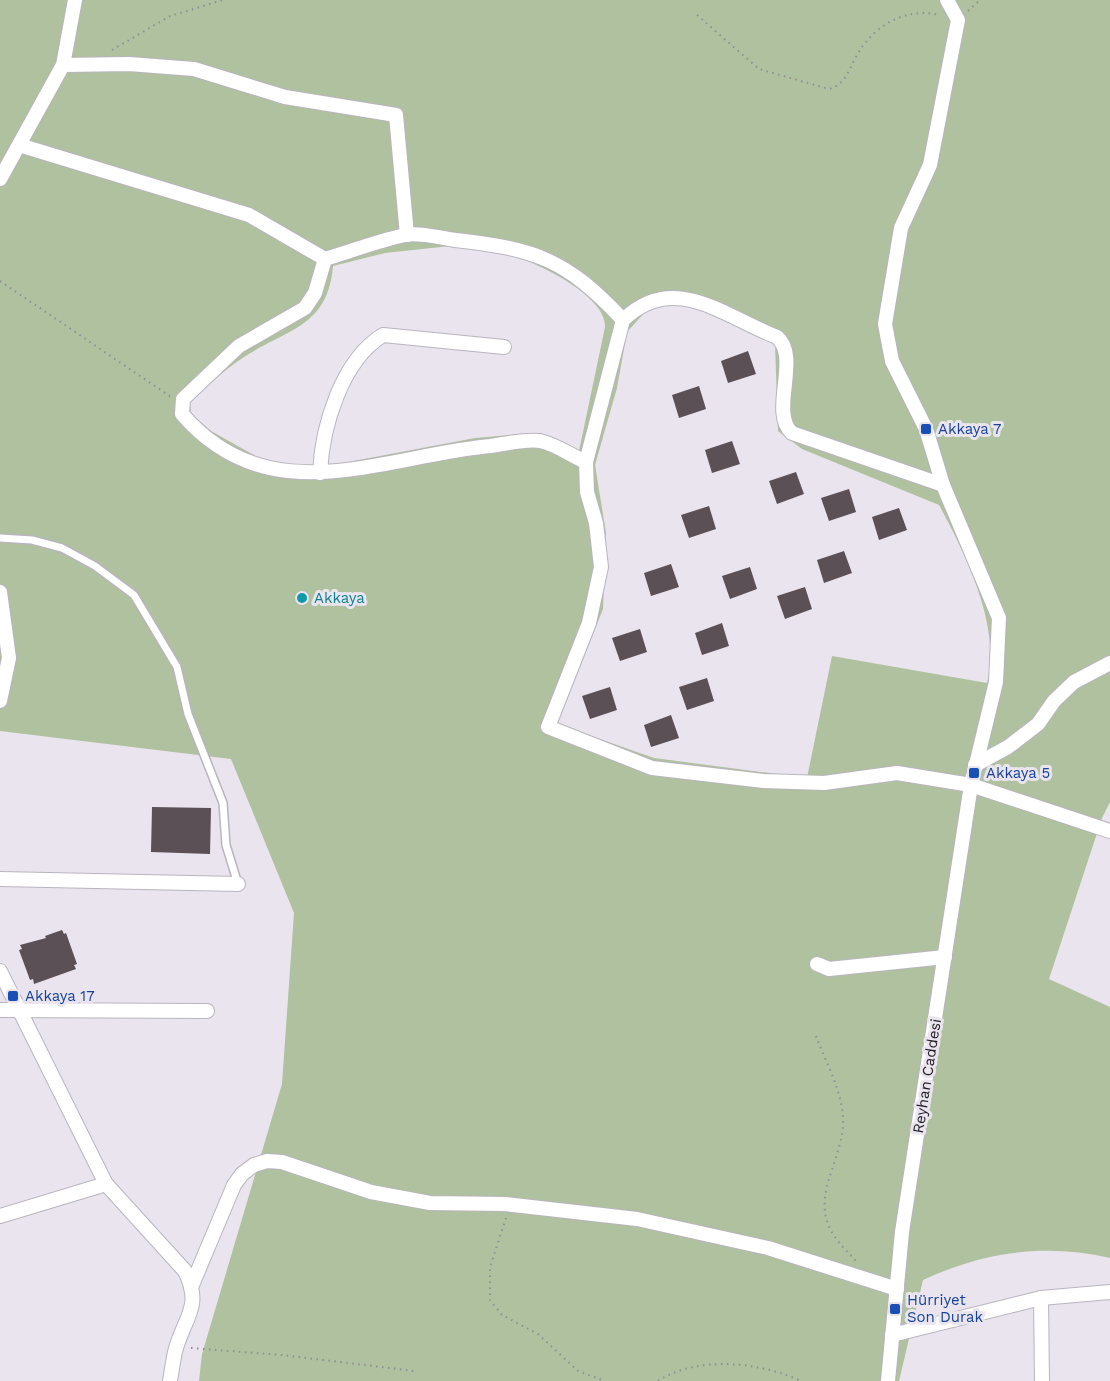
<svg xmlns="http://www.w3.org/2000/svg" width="1110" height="1381" viewBox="0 0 1110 1381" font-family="'Work Sans',sans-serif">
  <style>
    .green { fill: #afc19e; fill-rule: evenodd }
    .building { fill: #5b5055 }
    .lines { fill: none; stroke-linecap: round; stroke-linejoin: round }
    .lane-casing { stroke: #b9b4be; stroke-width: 10 }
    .street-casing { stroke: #b9b4be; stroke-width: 16 }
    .path { stroke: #918d95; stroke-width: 2; stroke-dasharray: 1.5 4.5; stroke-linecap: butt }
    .lane { stroke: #fff; stroke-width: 7 }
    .street { stroke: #fff; stroke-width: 14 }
    .transit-dot { fill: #1a4fb4; stroke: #eae4ef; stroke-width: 2 }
    .culture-dot { fill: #0f9aa8; stroke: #eae4ef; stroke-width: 2 }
    .labels { text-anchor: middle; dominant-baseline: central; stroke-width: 6; stroke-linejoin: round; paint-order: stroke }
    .transit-label { font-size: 15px; fill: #164399; stroke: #eae4ef; text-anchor: start }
    .culture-label { font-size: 15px; fill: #0d838f; stroke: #eae4ef; text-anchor: start }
    .street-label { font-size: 15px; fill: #1f1d21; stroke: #eae4ef }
  </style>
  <rect width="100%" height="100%" fill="#eae4ef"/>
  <path class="green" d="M0,0h1110v802l-8,16 -53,161 61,28v251c-65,-15 -127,-6 -187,22l-24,101h-700l3,-27 80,-270 12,-171 -63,-154 -231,-28zM450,246c18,2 37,3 55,7 27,7 102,42 100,74l-26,124 -44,-18 -60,5 -132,25 -44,5 -40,-10 -48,-27 -20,-17 -1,-13c17,-15 34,-31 54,-44 43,-28 84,-30 89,-91l52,-13zM672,302h17l86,42 3,87 24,18 137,56c26,48 63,122 48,178l-155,-27 -25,122 -153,-20 -97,-34 46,-115 3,-76 -11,-68 22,-77 10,-56 19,-21z"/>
  <g class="building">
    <polygon points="748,351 756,374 728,383 721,361"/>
    <polygon points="699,386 706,409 679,418 672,395"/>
    <polygon points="732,441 740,464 712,473 705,450"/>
    <polygon points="796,472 804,494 777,504 769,481"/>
    <polygon points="849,489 856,512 829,521 821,498"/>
    <polygon points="709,506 716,529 689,538 681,515"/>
    <polygon points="899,508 907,530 879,540 872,517"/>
    <polygon points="844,551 852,573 824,583 817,560"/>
    <polygon points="671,564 679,587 651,596 644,573"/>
    <polygon points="750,567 757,589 730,599 722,576"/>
    <polygon points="805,587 812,609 785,619 777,596"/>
    <polygon points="722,623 729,646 702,655 695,633"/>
    <polygon points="640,629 647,652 620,661 612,638"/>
    <polygon points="707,678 714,701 687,710 679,687"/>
    <polygon points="610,687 617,710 590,719 582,696"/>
    <polygon points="671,715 679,738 651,747 644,725"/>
    <polygon points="152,807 211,808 210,854 151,852"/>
    <polygon points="62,930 64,934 66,933 77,964 74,965 76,969 34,984 33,979 30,980 19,950 22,949 20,945 46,938 45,936"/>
  </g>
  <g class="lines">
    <g class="lane-casing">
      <polyline id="lane" points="0,538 32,540 62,548 95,566 134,595 177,667 188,714 223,803 226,845 238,884"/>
    </g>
    <g class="street-casing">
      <g id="street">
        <polyline points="63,65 129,64 194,69 285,97 396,115 407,235"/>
        <path d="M19,145l230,70 76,44c26,-8 53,-18 80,-24 14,-3 35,3 50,5 81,9 111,19 168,80"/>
        <polyline points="0,179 63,65 75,0"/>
        <path d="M325,259l-10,34 -10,15 -66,38 -56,53 -1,15c87,101 200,42 308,32 15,-2 35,-7 50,-5 15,3 32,15 46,21"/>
        <path d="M320,473c2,-47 22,-113 63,-138l121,12"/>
        <path d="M943,485l-151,-52c-23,-21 9,-76 -15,-96 -54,-21 -103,-66 -154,-17l-37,142 1,30 9,31 5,44 -12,56 -41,104 104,41 112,13 60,2 73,-10 74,12 139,46"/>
        <polyline points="0,592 9,658 0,701"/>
        <polyline points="975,765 1008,747 1038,724 1054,701 1074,682 1110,663"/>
        <polyline points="0,879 238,884"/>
        <polyline points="817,964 829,969 945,957"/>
        <path d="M0,971l106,213 79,87c17,35 1,44 -9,77 -3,11 -4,22 -6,33"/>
        <polyline points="0,1010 207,1011"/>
        <polyline points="0,1216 106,1184"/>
        <polyline points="192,1285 234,1185 242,1174 254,1165 267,1161 282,1162 371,1192 430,1203 505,1204 637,1219 768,1248 897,1289"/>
        <polyline points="1041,1298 1110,1292"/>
        <polyline points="892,1335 1041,1298 1042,1381"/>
        <polyline points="888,1381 902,1232 971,785 996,682 999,618 943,485 926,429 892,361 885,324 901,228 930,165 958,20 947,0"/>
      </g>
    </g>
    <g class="path">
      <polyline points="968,11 980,0"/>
      <path d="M697,15l62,54 70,20c17,-5 20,-20 28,-34 17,-30 49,-48 82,-40"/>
      <polyline points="112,50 170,16 223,0"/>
      <polyline points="0,281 171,397"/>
      <path d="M816,1036c10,27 28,58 27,87 -1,40 -35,76 -8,114 6,9 14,16 21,24"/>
      <polyline points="506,1218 490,1267 490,1300 502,1315 538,1334 578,1371 605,1381"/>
      <polyline points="191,1348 282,1355 414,1371"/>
      <path d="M658,1381c40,-26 102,-19 143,0"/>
    </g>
    <use href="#lane" class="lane"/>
    <use href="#street" class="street"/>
  </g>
  <g class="transit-dot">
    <rect x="920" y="423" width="12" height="12" rx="3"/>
    <rect x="968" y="767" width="12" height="12" rx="3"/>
    <rect x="7" y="990" width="12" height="12" rx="3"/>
    <rect x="889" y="1303" width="12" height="12" rx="3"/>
  </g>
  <circle class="culture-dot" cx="302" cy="598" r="6"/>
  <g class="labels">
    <g class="transit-label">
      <text x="938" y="429">Akkaya 7</text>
      <text x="986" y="773">Akkaya 5</text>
      <text x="25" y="996">Akkaya 17</text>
      <text x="907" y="1300">Hürriyet<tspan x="907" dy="17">Son Durak</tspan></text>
    </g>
    <g class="culture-label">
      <text x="314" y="598">Akkaya</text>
    </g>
    <g class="street-label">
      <text transform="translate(927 1076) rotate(-81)">Reyhan Caddesi</text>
    </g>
  </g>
</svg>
